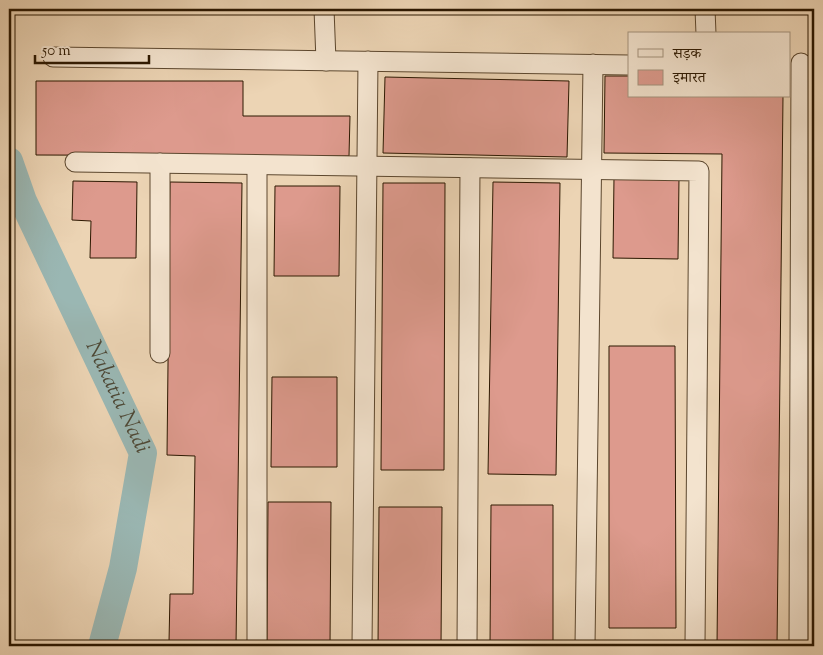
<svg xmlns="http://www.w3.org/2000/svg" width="823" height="655" viewBox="0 0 823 655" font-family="'Sorts Mill Goudy','Noto Serif Devanagari',serif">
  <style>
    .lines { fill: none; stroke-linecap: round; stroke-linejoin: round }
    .river { stroke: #9ab7b3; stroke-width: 28 }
    .building { fill: #dd9a8d; stroke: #2c1801 }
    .minor-casing { stroke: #5c472e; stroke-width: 21 }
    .minor { stroke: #f3e3ce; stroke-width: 19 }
    .labels { text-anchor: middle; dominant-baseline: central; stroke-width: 5; stroke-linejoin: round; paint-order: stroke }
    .water-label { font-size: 22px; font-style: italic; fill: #4d4836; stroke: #f3e3ce }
  </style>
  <rect width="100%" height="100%" fill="#ecd4b4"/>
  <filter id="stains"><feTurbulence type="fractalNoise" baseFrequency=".004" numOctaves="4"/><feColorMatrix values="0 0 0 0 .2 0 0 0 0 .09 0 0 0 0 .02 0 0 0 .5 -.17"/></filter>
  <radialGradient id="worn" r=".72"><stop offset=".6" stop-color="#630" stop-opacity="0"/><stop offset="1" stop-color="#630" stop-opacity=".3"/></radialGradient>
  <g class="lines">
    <path class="river" id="s1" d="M9,161l14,40 120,252 -20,115 -21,78"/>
  </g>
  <g class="building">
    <polygon points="605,76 629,76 629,96 783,96 777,646 717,646 722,154 604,153"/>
    <polygon points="385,77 569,81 567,157 383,153"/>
    <polygon points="36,81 243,81 243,116 350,116 349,156 36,155"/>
    <polygon points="614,177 679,178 678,259 613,258"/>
    <rect x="810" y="179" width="4" height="43"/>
    <polygon points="73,181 137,182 136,258 90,258 91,221 72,220"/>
    <polygon points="170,182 242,183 236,646 193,646 193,642 169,642 170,594 193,594 195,456 167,455"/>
    <polygon points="493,182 560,183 556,475 488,474"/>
    <polygon points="383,183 445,183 444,470 381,470"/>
    <polygon points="275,186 340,186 339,276 274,276"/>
    <polygon points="812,247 814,247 814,472"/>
    <polygon points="609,346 675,346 676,628 609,628"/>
    <polygon points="272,377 337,377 337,467 271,467"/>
    <polygon points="268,502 331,502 330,646 267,646"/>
    <polygon points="491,505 553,505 553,646 490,646"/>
    <polygon points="379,507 442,507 441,646 378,646"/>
    <polygon points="814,598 814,611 808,604"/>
  </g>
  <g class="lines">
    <g class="minor-casing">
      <g id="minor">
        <polyline points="324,9 326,61"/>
        <polyline points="705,9 706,34"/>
        <polyline points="53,57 629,65"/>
        <polyline points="75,162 699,171 695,646"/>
        <polyline points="160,353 160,163"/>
        <polyline points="257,646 257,165"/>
        <polyline points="362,646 368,61"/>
        <polyline points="467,646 470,168"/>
        <polyline points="585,646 593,64"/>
        <polyline points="799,646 801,63"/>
      </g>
    </g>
    <use href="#minor" class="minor"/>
  </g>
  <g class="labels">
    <g class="water-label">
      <text stroke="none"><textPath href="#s1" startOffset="260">Nakatia Nadi</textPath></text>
    </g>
  </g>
  <rect width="823" height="655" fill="none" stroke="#ecd4b4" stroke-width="30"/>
  <rect x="10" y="10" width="803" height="635" fill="none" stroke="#2c1801" stroke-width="2.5"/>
  <rect x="15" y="15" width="793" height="625" fill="none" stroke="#2c1801"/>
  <rect x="628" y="32" width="162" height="65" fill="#f3e3ce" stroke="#a3927c"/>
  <rect x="638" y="49" width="25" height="8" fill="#f3e3ce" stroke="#a3927c"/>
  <text x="673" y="58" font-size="15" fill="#2c1801">सड़क</text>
  <rect x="638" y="70" width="25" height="15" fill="#dd9a8d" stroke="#a3927c"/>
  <text x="673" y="82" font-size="15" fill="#2c1801">इमारत</text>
  <path d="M35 55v8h114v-8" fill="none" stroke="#2c1801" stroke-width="2.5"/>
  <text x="42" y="55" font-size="15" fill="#2c1801" stroke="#f3e3ce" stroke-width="4" paint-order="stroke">50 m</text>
  <rect width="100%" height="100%" filter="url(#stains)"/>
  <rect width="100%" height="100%" fill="url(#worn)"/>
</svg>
